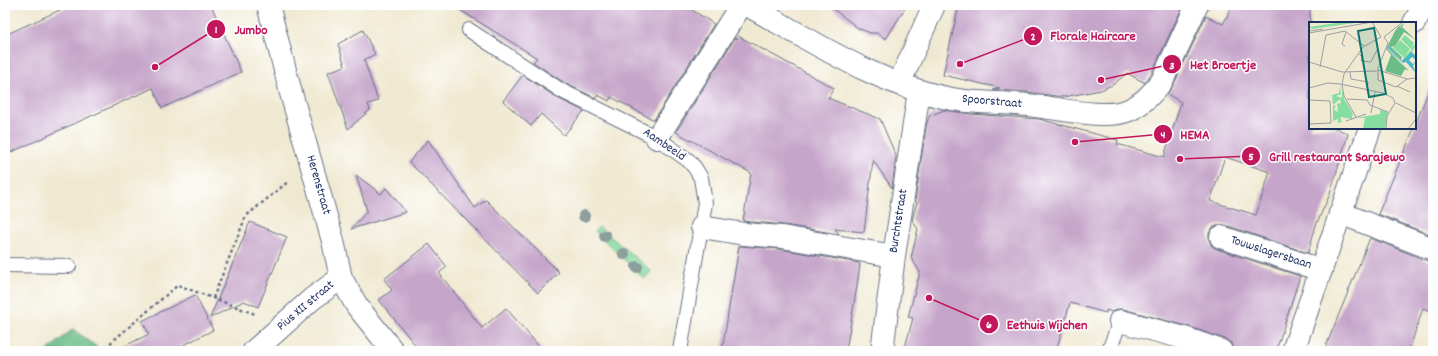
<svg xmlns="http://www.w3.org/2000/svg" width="1438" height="356" viewBox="0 0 1438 356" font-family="Dekko,sans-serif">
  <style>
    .green { fill: #86dda1; stroke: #508680 }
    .forest { fill: #6cbc87; stroke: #447672 }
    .building { fill: #c6a5ca; fill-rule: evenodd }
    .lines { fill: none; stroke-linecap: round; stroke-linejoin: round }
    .lane-casing { stroke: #667086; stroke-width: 16 }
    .street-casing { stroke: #667086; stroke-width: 24 }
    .path { stroke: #667086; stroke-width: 2.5; stroke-dasharray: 3 3; stroke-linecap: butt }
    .lane { stroke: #fff; stroke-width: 14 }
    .street { stroke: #fff; stroke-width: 22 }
    .tree { fill: #8c9f9d }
    .labels { text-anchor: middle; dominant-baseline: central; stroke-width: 3; stroke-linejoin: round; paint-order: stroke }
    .street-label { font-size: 13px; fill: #1b2f5e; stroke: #fff }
    .inset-road { fill: none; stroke: #9b9fa3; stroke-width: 1 }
    .view { fill: #0f766e; fill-opacity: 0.15; stroke: #0f766e; stroke-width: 2 }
    .inset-edge { fill: none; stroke: #1b2f5e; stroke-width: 2 }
    .leader { fill: none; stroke: #c2185b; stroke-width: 1.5 }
    .callout-dot { fill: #c2185b; stroke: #fff; stroke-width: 1.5 }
    .mark-label { font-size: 12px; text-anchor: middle; font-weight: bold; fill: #fff }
    .callout-label { font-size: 14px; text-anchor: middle; font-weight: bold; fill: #c2185b; stroke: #fff; stroke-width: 3; stroke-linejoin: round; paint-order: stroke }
  </style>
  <rect width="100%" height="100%" fill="#fff"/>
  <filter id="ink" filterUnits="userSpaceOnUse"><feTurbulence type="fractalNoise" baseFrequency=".025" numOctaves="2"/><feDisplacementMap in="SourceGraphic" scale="8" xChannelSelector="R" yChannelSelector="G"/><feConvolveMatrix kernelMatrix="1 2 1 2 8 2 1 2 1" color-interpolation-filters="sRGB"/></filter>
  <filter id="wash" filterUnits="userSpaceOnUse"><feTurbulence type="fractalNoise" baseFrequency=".012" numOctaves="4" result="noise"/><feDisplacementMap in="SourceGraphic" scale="16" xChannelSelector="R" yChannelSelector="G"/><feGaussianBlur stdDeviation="0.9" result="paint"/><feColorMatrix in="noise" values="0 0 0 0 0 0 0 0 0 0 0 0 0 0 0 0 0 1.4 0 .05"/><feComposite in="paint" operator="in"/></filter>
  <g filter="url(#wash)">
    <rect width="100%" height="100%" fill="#f0e9d1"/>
    <polygon class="green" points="599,227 651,271 644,279 595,231"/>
    <polygon class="forest" points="73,329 98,348 95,351 47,351"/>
    <g id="blocks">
      <g class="building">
        <polygon points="71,5 211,5 241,72 162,108 153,88 5,155 5,35"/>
        <polygon points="452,5 684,5 714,24 654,120 611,97 609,101 598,95 596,98 566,84 533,62 537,58"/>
        <polygon points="828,5 907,5 886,39 877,33 870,33 858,28"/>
        <polygon points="959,5 1182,5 1183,6 1151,74 1145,83 1127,73 1114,84 1101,90 1063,97 1027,92 993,90 1000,88 943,75"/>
        <path d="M1233,5h77v123h26l12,6 -18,60 -14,31 -8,28 -83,-28h-7l-5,2 -4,6v7l3,6 5,3 83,27 -24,75h-43l-2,-8 -6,-4 -38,-13 -64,-17h-6l-5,3 -6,-2v3l-36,-10 -14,48h-152l9,-33 -5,-1 12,-45 -9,-14 7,-29 -6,-9 5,-18 -2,-1 11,-74 3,-11 15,-6 27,4 68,5 79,21 -1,4 47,13 17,-55 -14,-8 6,-8 33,-70 17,8zM1225,157l45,15 -14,43 -46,-14z"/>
        <polygon points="363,30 375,54 364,60 378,101 368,104 370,110 348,129 328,72 345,66 338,44"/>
        <polygon points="738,36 834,88 828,98 880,119 896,156 892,188 873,160 864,232 835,229 839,234 784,225 743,221 751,173 676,132 735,38 737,39"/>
        <polygon points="523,75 557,98 584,111 564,135 541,114 531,126 503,101"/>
        <polygon points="1432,82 1433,83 1433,236 1378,214 1414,128 1415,128 1415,125"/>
        <polygon points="428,140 475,208 486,200 559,272 538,293 409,162"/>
        <polygon points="356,175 381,194 386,188 406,212 351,229 367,211"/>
        <polygon points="250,222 287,237 258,307 244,301 210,318"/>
        <polygon points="1370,238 1428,261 1433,261 1433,312 1423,308 1409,351 1324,351"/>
        <polygon points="429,244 447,267 439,273 482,328 506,308 543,351 420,351 379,300 392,290 384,279"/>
        <polygon points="739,246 780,249 859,263 860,264 857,286 846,351 722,351"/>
        <polygon points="195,295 213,330 172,351 115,351 149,334 142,321"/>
      </g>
    </g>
  </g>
  <g filter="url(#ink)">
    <use href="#blocks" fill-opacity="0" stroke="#667086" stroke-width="1"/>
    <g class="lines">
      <g class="lane-casing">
        <g id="lane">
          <polyline points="469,30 562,91 657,138 688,160 695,168 701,178 705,203 680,351"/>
          <polyline points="5,265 69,266"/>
          <polyline points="1109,351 1120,321"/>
        </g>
      </g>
      <g class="street-casing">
        <g id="street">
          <polyline points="268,5 291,93 333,241 341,278 357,306 393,351"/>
          <path d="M747,5c65,36 131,80 205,94 27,5 57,3 84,7 25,3 71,14 93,4 14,-6 24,-17 33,-29l35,-76"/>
          <polyline points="1414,23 1424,5"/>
          <polyline points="899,84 934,5"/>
          <polyline points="657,138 741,5"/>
          <polyline points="1340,213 1433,249"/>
          <polyline points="702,227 744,234 782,237 894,256"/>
          <polyline points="1221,237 1321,270"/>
          <polyline points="1120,321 1184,338 1221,351"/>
          <polyline points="254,351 312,299 341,278"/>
          <polyline points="882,351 894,256 919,91"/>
          <polyline points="1293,351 1370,128"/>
        </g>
      </g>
      <g class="path">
        <polyline points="213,298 246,216 289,181"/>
        <polyline points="101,351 178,285 255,314"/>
      </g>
      <use href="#lane" class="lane"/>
      <use href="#street" class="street"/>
    </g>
    <g class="tree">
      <circle cx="584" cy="216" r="6"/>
      <circle cx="605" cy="236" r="6"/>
      <circle cx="624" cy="254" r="6"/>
      <circle cx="637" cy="267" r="6"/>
    </g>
  </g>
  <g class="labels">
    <g class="street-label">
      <text transform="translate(992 102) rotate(5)">Spoorstraat</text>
      <text transform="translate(664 145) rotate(34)">Aambeeld</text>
      <text transform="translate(318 185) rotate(74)">Herenstraat</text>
      <text transform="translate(899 221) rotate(-81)">Burchtstraat</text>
      <text transform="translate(1271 253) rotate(18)">Touwslagersbaan</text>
      <text transform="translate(306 306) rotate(-40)">Pius XII straat</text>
    </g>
  </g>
  <g transform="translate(1309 22)">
    <rect width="107" height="107" fill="#f0e9d1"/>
    <path d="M34,0h18l-49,7 -3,-2zM96,13l9,8 -2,4 4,-3 -3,7 -12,-12zM91,18l10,9 -5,7 6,-6 5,6 -4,-4 -10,9 2,-4 -11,-9zM31,64l1,8 -5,2 6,2v-11l2,12 7,11 2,4 1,4 -2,-4v5l-12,-2 2,5 -4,1v-4l-5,2v-15l3,-1 -2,5 4,2 -1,-8 4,-1 -1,-4 -7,6 -1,-10 7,-2zM71,88l8,2 -3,17h-22l2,-11h-9l24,-4z" fill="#86dda1"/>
    <path d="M95,1l-2,4 14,13 -12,-8 -9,14 -4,1 11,10 -1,3 -12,-14 -1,3 14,14 -16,-14 9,-18 4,-5 4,3 -3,-3zM78,28l18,17 4,4 -4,-2 -4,7 -16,-5 6,-16z" fill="#6cbc87"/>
    <path d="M80,24l13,15 9,-9 5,4v4l-4,-3 -3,3 4,4 3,-3 -3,5 3,7 -10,-11 -3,1 -15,-15z" fill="#4ab7c5"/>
    <path class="inset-road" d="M0,9l14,-2M0,11l63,-11 9,15M75,15l4,6 -10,25v12l18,7M75,15l19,-15M36,24l-3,-2 4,-12M49,31l4,4 -1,4 10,1 6,-12M0,40l33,10 35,-1M11,45l6,-32 19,-4 19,15M69,48l29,9 9,-1M41,50l1,7 17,3 -1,9M88,64l13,6M87,65l11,-8M0,66l19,-5 12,1 43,9 10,5 2,5M38,77l20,1 3,5 18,7M0,78l21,1 1,22 -22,1M87,81l20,10M62,91l4,-21M47,95l-12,-21 -2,-11 2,-11 19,-27 18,-10M37,99l20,-7M77,107l1,-13 8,-13M99,107l8,-10"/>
    <path class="view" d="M65,6l12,66 -17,3 -11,-66z"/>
    <rect width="107" height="107" class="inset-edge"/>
  </g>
  <path class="leader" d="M155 67L216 29M960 64L1033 36M1101 80L1172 64M1075 142L1163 134M1180 159L1251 156M929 298L989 324"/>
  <g class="callout-dot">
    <circle cx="155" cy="67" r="4"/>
    <circle cx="960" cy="64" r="4"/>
    <circle cx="1101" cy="80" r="4"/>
    <circle cx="1075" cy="142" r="4"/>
    <circle cx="1180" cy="159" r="4"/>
    <circle cx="929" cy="298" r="4"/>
    <circle cx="216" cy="29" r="10"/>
    <circle cx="1033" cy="36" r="10"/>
    <circle cx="1172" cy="64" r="10"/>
    <circle cx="1163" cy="134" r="10"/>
    <circle cx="1251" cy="156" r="10"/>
    <circle cx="989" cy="324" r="10"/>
  </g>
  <g class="mark-label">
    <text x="216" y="33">1</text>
    <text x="1033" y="40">2</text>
    <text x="1172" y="69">3</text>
    <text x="1163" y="138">4</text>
    <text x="1251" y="160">5</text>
    <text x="989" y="328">6</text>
  </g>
  <g class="callout-label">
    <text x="251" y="34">Jumbo</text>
    <text x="1093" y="40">Florale Haircare</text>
    <text x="1223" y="69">Het Broertje</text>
    <text x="1195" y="139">HEMA</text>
    <text x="1337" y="161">Grill restaurant Sarajewo</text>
    <text x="1047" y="329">Eethuis Wijchen</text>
  </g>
  <rect width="1438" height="356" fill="none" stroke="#fff" stroke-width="20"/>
</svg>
